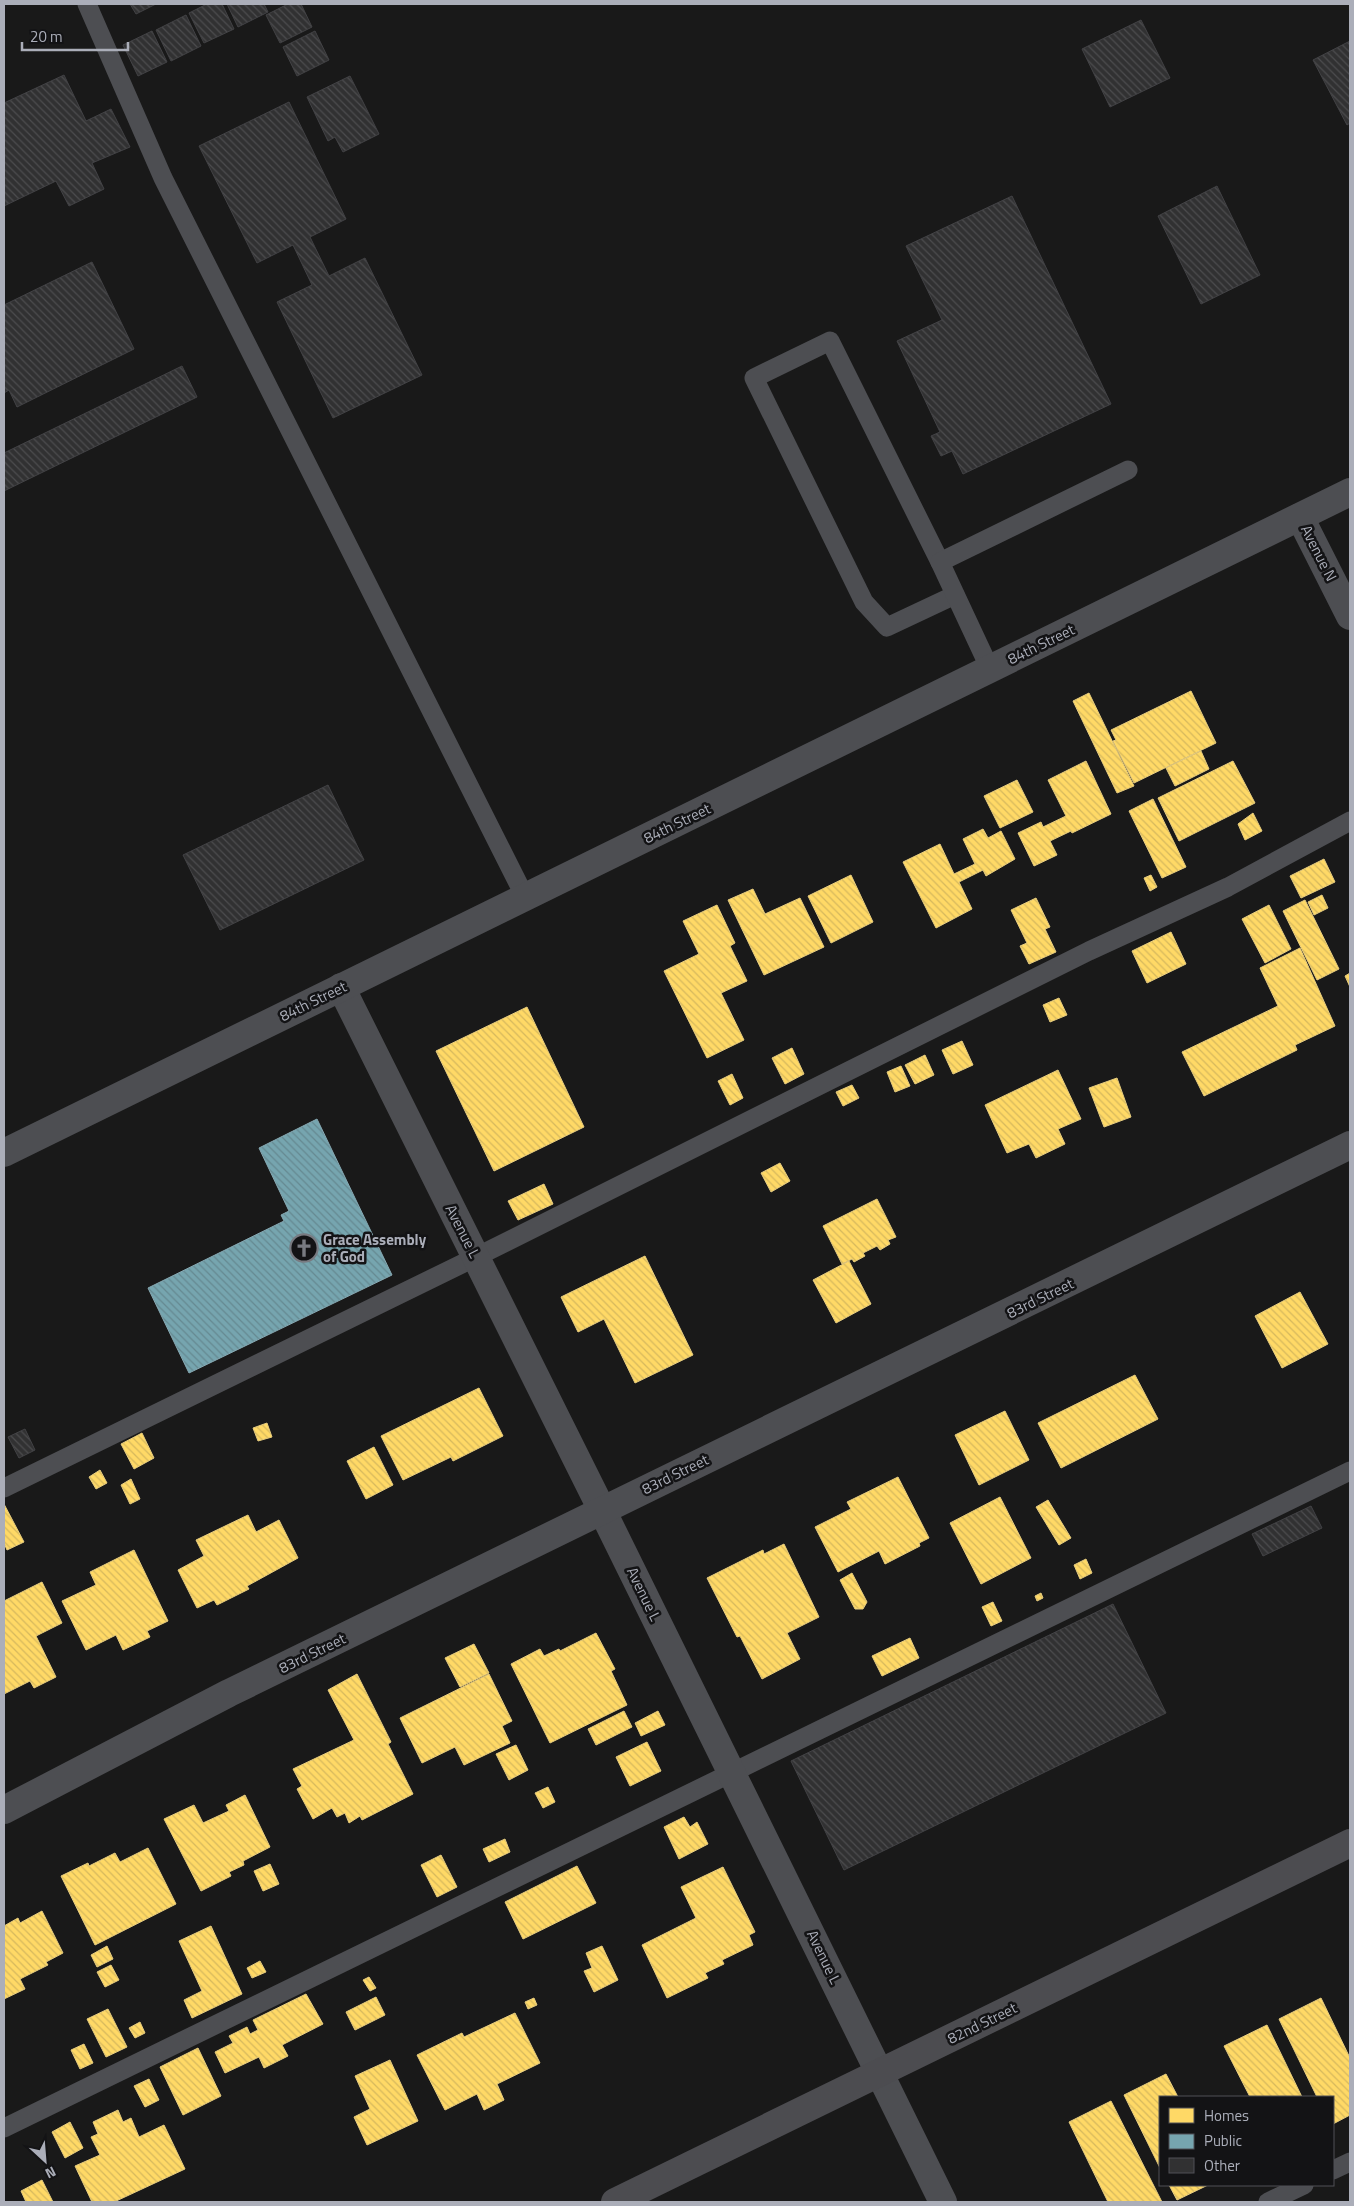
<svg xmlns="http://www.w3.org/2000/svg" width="1354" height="2206" viewBox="0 0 1354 2206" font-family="'Titillium Web',sans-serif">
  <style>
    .homes { fill: url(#homes-back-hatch); stroke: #e6cc7f }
    .public { fill: url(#public-back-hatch); stroke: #86a8b2 }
    .building { fill: url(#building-back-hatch); stroke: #424245 }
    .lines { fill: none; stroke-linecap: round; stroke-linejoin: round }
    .service { stroke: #4d4e52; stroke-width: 19 }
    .minor { stroke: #4d4e52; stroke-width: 28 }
    .secondary { stroke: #4c4c50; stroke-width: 28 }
    .labels { text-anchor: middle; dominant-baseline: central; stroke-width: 5; stroke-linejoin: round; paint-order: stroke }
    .street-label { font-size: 15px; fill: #abaeb9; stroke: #131315 }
    .poi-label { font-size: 15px; font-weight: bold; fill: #abaeb9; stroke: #131315; text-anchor: start }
  </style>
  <defs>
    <pattern id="homes-back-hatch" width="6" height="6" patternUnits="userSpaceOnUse" patternTransform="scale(1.25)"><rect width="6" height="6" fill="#ffd966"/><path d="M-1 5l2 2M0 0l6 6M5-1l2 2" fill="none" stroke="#d6b85d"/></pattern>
    <pattern id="public-back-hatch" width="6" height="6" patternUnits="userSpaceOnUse" patternTransform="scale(1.25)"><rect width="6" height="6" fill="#76a5af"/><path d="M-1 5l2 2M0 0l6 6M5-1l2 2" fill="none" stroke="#658991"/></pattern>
    <pattern id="building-back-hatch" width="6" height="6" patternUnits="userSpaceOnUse" patternTransform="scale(1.25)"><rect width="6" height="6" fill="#313132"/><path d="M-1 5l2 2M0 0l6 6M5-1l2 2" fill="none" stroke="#4c4c4e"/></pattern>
  </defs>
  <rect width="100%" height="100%" fill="#191919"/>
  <g class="homes">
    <polygon points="1191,691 1216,743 1134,783 1113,741 1116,740 1111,730"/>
    <polygon points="1089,693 1134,786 1117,793 1073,701"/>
    <polygon points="1201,751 1209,769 1175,786 1166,768"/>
    <polygon points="1086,761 1111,814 1072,833 1071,831 1050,841 1057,855 1034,866 1018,833 1041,822 1043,827 1066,816 1048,780"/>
    <polygon points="1233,761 1255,803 1179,841 1158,798"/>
    <polygon points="1017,780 1033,812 1000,828 984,796"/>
    <polygon points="1153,799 1186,867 1162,878 1129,811"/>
    <polygon points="1253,813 1262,831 1245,840 1238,824"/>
    <polygon points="983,829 988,838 1001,831 1015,859 986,876 983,870 959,882 972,909 936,928 903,862 940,844 954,874 975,864 963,839"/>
    <polygon points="1324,859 1335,882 1301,898 1290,876"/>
    <polygon points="851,875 873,922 831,943 808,896"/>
    <polygon points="1151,875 1157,887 1150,891 1144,878"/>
    <polygon points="753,889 765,914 800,898 824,947 764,975 728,900"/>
    <polygon points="1322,895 1328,908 1314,915 1308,902"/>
    <polygon points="1036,898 1050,927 1045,929 1056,952 1029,964 1020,946 1027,943 1011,910"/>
    <polygon points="1305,900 1339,969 1317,980 1283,911"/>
    <polygon points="717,905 735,943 730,946 747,981 721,993 744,1040 707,1058 664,971 699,954 683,921"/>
    <polygon points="1269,905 1291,949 1265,963 1242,919"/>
    <polygon points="1171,932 1186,964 1147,983 1132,951"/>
    <polygon points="1300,948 1335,1026 1295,1045 1297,1050 1204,1096 1182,1052 1278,1006 1260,968"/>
    <polygon points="1350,973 1350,987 1345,976"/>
    <polygon points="1059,998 1067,1015 1050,1022 1043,1005"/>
    <polygon points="527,1007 584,1127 494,1171 436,1051"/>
    <polygon points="962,1041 973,1065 953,1074 942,1050"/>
    <polygon points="792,1048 804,1074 785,1084 772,1058"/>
    <polygon points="925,1055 934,1075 915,1084 905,1065"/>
    <polygon points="901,1066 910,1086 895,1092 887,1072"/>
    <polygon points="1058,1070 1081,1119 1058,1129 1065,1144 1036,1158 1029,1144 1007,1153 985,1105"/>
    <polygon points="732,1074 743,1098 730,1105 718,1081"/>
    <polygon points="1117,1078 1131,1117 1104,1127 1089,1088"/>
    <polygon points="852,1085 859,1098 843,1106 836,1092"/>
    <polygon points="780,1163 790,1181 771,1192 761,1173"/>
    <polygon points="544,1184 553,1204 518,1220 508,1201"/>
    <polygon points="877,1199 896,1237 888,1240 890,1244 880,1250 877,1246 863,1253 865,1256 854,1262 852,1259 842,1264 823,1226"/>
    <polygon points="645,1256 693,1355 635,1383 604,1319 578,1332 561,1297"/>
    <polygon points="849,1261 871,1304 836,1323 813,1280"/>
    <polygon points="1300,1292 1328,1344 1282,1368 1255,1316"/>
    <polygon points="1135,1375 1158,1419 1061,1468 1038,1423"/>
    <polygon points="479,1388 503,1436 453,1461 451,1457 403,1480 381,1436"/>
    <polygon points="1005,1411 1029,1460 979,1485 955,1435"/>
    <polygon points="267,1423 272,1437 258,1441 253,1428"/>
    <polygon points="142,1433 154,1458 134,1469 121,1444"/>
    <polygon points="374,1447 393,1485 366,1499 347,1461"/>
    <polygon points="100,1470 107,1483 96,1489 89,1477"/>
    <polygon points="898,1477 929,1538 919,1543 920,1546 885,1564 879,1551 838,1572 815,1527 851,1509 847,1502"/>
    <polygon points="131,1479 140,1499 130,1504 121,1485"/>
    <polygon points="1000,1497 1031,1558 981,1584 950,1523"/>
    <polygon points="1048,1500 1071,1538 1059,1545 1036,1507"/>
    <polygon points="4,1504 24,1542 7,1550 4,1543"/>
    <polygon points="248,1515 256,1532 279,1520 298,1558 247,1586 249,1589 217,1605 214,1600 197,1608 178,1570 204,1556 196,1540"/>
    <polygon points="784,1544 819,1617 787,1633 800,1659 762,1679 740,1636 737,1637 707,1578 763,1550 764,1554"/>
    <polygon points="134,1550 168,1621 147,1631 150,1637 123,1650 116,1635 86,1650 62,1601 96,1585 90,1572"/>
    <polygon points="1086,1559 1092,1573 1080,1579 1074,1565"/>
    <polygon points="852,1573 867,1602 863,1609 855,1609 840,1580"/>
    <polygon points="42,1582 62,1623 36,1636 56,1677 34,1688 30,1681 4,1694 4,1601"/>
    <polygon points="1041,1593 1043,1598 1037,1601 1035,1596"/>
    <polygon points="993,1602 1002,1621 991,1626 982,1607"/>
    <polygon points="596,1633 615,1669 611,1671 627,1705 550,1743 511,1664 540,1649 544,1656 559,1649 560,1651"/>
    <polygon points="910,1638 919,1658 882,1676 872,1656"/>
    <polygon points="474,1644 489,1673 460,1687 445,1658"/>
    <polygon points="357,1674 391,1742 388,1744 413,1794 362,1820 360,1816 349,1823 345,1813 337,1817 332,1808 313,1819 297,1789 302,1786 293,1769 354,1740 328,1690"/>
    <polygon points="489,1674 512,1721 502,1726 510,1743 464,1765 455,1747 422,1763 400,1718"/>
    <polygon points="624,1711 632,1727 596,1745 588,1729"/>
    <polygon points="658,1711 665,1725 641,1736 635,1723"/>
    <polygon points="647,1742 661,1771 630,1786 616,1757"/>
    <polygon points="516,1745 528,1770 509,1780 496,1754"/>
    <polygon points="548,1787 555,1802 543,1808 535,1793"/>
    <polygon points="245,1795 270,1847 243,1861 244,1865 229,1872 231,1876 201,1891 164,1819 194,1805 203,1823 229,1811 226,1805"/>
    <polygon points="684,1817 690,1827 697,1822 708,1844 679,1859 664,1827"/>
    <polygon points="505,1839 510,1852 489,1862 483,1849"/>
    <polygon points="148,1848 176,1904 95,1945 61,1876 88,1863 89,1866 115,1853 120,1862"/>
    <polygon points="441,1855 457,1887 437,1897 421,1865"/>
    <polygon points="270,1864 279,1884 263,1891 254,1871"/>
    <polygon points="577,1866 596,1903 523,1939 505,1902"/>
    <polygon points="723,1867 755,1932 749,1935 753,1945 722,1960 724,1964 705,1973 708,1978 667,1998 642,1945 696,1918 681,1887"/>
    <polygon points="42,1911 63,1953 46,1962 48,1965 20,1979 25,1989 4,1999 4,1926 18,1918 20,1923"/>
    <polygon points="211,1926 242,1994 192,2018 184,2000 202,1991 179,1941"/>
    <polygon points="107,1946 113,1959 97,1967 91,1955"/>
    <polygon points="602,1946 618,1980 594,1992 584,1971 592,1968 586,1953"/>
    <polygon points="260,1961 266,1972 252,1978 247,1968"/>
    <polygon points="111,1965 119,1980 105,1987 97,1972"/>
    <polygon points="369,1977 376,1988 370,1991 363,1980"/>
    <polygon points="306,1994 323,2024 282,2045 288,2056 264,2068 259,2057 225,2073 215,2052 233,2043 229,2036 247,2027 250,2034 258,2030 253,2020"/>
    <polygon points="376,1997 385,2015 355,2030 346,2012"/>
    <polygon points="534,1998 537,2005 528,2009 525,2002"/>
    <polygon points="1321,1998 1350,2058 1350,2115 1333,2124 1333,2097 1317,2097 1279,2019"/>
    <polygon points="108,2009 127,2047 106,2057 87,2019"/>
    <polygon points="515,2013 540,2063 497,2084 504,2100 484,2110 477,2094 445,2110 417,2055 462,2033 464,2037"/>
    <polygon points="140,2022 145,2033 135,2038 129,2028"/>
    <polygon points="1267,2025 1302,2097 1250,2097 1224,2046"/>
    <polygon points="84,2044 93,2063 80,2069 71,2050"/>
    <polygon points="198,2048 221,2096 183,2115 160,2067"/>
    <polygon points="390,2060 418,2121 367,2145 354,2117 370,2109 355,2076"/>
    <polygon points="1166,2074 1178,2097 1160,2097 1160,2168 1124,2095"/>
    <polygon points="149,2079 159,2100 145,2107 134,2086"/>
    <polygon points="1111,2101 1162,2202 1108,2202 1069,2122"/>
    <polygon points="118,2110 123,2122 131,2118 139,2137 164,2125 185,2169 114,2202 92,2202 75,2166 100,2155 91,2137 98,2134 93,2122"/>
    <polygon points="70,2122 83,2148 65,2158 52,2132"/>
    <polygon points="42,2180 53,2202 26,2202 21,2191"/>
    <polygon points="1169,2185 1208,2185 1177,2200"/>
  </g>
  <polygon class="public" points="317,1119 392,1275 189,1373 148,1288 284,1221 281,1215 289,1211 259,1148"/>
  <g class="building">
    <polygon points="130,4 156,4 136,14"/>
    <polygon points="207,4 222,4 234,29 204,43 189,13"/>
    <polygon points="227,4 264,4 268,12 238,27"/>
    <polygon points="288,4 301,4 312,27 280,43 266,15"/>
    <polygon points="186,15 201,46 171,61 156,30"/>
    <polygon points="1141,20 1170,78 1110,107 1082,49"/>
    <polygon points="152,31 167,62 138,76 123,45"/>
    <polygon points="315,31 329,60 297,76 283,47"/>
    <polygon points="1350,41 1350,123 1347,125 1313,60"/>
    <polygon points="64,75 86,121 111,109 130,147 92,163 104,189 69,206 56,181 4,206 4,103"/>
    <polygon points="350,76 379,134 343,152 335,137 328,141 307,97"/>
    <polygon points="289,102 346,219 310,237 329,276 365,258 422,375 333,418 277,302 312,285 293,245 257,263 199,146"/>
    <polygon points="1217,186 1260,275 1201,304 1158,216"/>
    <polygon points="1012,196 1111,404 963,474 952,451 941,456 931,436 940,432 897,341 942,320 906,246"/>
    <polygon points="92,262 134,349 17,407 9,390 4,393 4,305"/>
    <polygon points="182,366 197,397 4,491 4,453"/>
    <polygon points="328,785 364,860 220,930 183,855"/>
    <polygon points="25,1429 35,1450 19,1458 8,1437"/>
    <polygon points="1311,1506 1322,1528 1263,1556 1252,1534"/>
    <polygon points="1113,1604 1166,1713 844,1870 791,1761"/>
  </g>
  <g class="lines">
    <g class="service">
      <polyline points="87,4 163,178 525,897"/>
      <polyline points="940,562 830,341 754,378 864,602 887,627 955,595"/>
      <polyline points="990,669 940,562 1128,470"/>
      <polyline points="4,1488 476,1257 1089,951 1228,887 1350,821"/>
      <polyline points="4,2128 1350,1471"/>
      <polyline points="1333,2170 1350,2162"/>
      <polyline points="1268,2202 1304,2185"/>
    </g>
    <g class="minor">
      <polyline points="1300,517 1350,616"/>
      <polyline points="341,987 602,1510 943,2202"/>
      <polyline points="4,1153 1350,492"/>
      <polyline points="4,1810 229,1693 1350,1145"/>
    </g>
    <polyline class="secondary" points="615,2202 1350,1843"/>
  </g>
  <defs>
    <g id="church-ring" transform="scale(1.4375)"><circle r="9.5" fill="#131315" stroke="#787a81" stroke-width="1.5"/><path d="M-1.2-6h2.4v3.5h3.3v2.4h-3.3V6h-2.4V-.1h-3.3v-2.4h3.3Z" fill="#787a81"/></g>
  </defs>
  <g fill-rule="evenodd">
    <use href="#church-ring" x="304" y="1248"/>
  </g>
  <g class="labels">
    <g class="street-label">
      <text transform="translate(1319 553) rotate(63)">Avenue N</text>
      <text transform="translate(1041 644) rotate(-26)">84th Street</text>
      <text transform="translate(677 823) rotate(-26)">84th Street</text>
      <text transform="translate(313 1001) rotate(-26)">84th Street</text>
      <text transform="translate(463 1231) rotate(63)">Avenue L</text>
      <text transform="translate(1040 1298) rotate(-26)">83rd Street</text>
      <text transform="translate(675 1474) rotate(-26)">83rd Street</text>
      <text transform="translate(644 1594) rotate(64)">Avenue L</text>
      <text transform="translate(312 1653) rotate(-26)">83rd Street</text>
      <text transform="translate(824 1957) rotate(64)">Avenue L</text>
      <text transform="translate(982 2023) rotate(-26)">82nd Street</text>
    </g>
    <g class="poi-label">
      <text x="323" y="1239">Grace Assembly<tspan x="323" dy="17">of God</tspan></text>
    </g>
  </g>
  <rect width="1354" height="2206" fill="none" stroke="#abaeb9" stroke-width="10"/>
  <rect x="1159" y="2096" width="175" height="90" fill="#131315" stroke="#505157"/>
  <rect x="1169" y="2108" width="25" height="15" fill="#ffd966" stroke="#505157"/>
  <text x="1204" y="2121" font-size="15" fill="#abaeb9">Homes</text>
  <rect x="1169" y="2134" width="25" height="15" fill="#76a5af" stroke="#505157"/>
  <text x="1204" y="2146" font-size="15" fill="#abaeb9">Public</text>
  <rect x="1169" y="2158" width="25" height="15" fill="#313132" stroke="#505157"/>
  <text x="1204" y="2171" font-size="15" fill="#abaeb9">Other</text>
  <g transform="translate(45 2161) rotate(154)" stroke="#131315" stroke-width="4" paint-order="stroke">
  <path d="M0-4L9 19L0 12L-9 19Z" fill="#abaeb9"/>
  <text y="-8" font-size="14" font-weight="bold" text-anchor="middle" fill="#abaeb9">N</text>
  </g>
  <path d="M22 42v8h106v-8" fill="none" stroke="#abaeb9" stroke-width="2.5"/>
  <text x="30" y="42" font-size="15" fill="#abaeb9" stroke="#131315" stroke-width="4" paint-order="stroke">20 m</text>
</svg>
